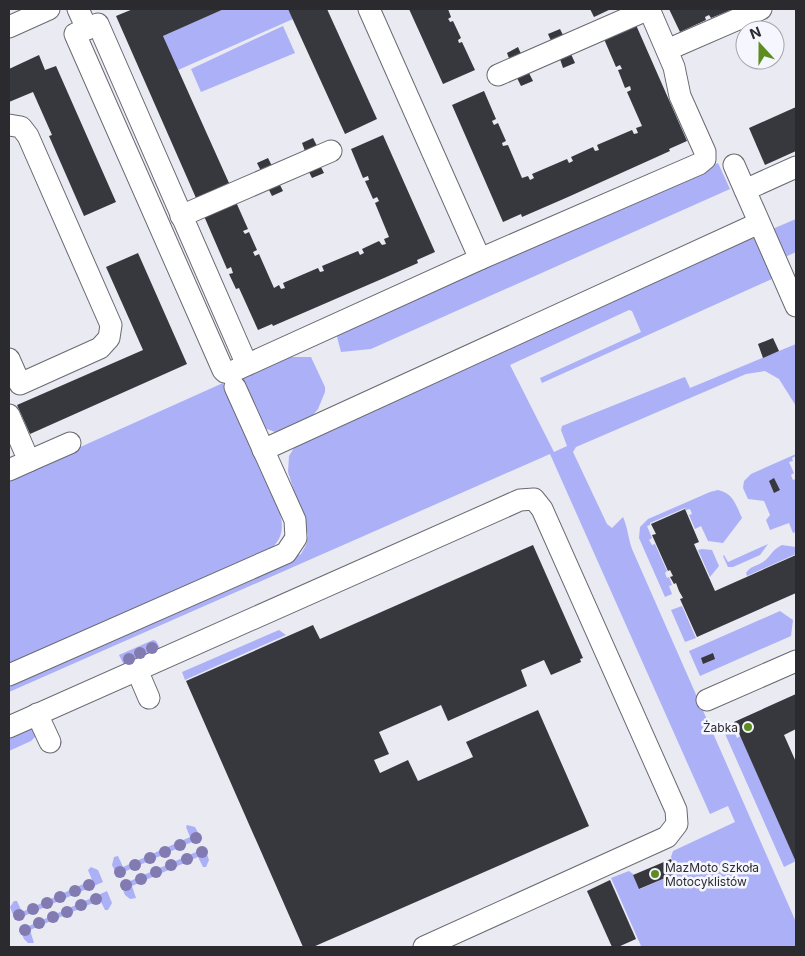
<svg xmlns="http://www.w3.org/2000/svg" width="805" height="956" viewBox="0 0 805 956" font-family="Inter,sans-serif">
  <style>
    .green { fill: #acb1f7 }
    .building { fill: #37373e }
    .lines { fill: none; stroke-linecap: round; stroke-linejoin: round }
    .minor-casing { stroke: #696971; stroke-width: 23 }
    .minor { stroke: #fff; stroke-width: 21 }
    .tree { fill: #827bb2 }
    .poi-dot { fill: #5d8c21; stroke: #f6f7fe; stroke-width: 2 }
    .labels { text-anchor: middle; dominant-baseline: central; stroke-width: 5; stroke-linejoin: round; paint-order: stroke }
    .poi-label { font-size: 12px; fill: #2b2b2f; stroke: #f6f7fe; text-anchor: end }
  </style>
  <rect width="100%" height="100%" fill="#e9eaf2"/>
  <g class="green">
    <polygon points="224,9 288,9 293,19 178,70 163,36"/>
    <polygon points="283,26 295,53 201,92 191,69"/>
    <polygon points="718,163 730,189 371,349 341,352 336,333"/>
    <polygon points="796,219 796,252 783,258 770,230"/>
    <path d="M754,238l20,40 -232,105 -2,-5 101,-46 -9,-21 -3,-1 -119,55 44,87 13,-6 -6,-16 1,-4 120,-48 3,-1 5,11 106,-44v62l-17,-27 -14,-8 -19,3 -170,73 -3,5 34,72 5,4 11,-11c5,12 5,20 9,32l164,373v25h-157l2,-1 -30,-68 18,-7 4,3 7,15 37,-16 -6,-16 2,-6 62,-29 -7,-16 -18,8 -160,-360 -541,238v-8l292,-130 5,-9 2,-10 -20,-63 1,-16 8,-13 450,-203z"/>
    <polygon points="280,357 311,357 325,387 325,392 318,409 313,415 275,432 264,428 239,376"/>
    <path d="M223,383l57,130c4,17 2,26 -11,38l-260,115v-187z"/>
    <polygon points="796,454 796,456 792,458 793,461 789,462 794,473 791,475 793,480 796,479 796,532 793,533 789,523 770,530 766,520 770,515 764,501 748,499 743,488 744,481 751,474"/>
    <path d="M718,490c15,3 18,15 24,28l-19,25 -15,-2 -7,-15 -6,3 -6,-14 3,-1 -2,-5 -4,1 -1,-2 -35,15v2l-3,1 5,12 -3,2 3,5 3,-1 12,27 -2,2 2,5 2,-1 3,8 -3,1 3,8 -7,3 -26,-59 1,-11 8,-8 62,-27z"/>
    <polygon points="768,544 760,555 733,567 728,567 723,556 724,555 728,562"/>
    <path d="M782,545l14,2v7l-49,22 -1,-3c4,-7 11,-7 17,-11 8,-5 7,-11 19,-17z"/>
    <polygon points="702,549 712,550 719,566 710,577 698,550"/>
    <polygon points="682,606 696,638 685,642 671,610"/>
    <polygon points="780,611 793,620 791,636 700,676 689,651"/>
    <polygon points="279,630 286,635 185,680 182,672"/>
    <polygon points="153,640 156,641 161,650 124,665 119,655"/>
    <polygon points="730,723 737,738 741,736 796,861 784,867 722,727"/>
    <polygon points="31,726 36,736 31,741 9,751 9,735"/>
    <polygon points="187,825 195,827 201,838 117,875 112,865 114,857 118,856 123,867 190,837 186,827"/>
    <polygon points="205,848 209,860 206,867 203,867 198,857 132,886 136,898 130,899 125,895 121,885"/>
    <polygon points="91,867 98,870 103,882 15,920 10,907 14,901 17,901 22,912 92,880 88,870"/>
    <polygon points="107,891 112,903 108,910 105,910 100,900 30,930 34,943 28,943 24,939 20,930"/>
  </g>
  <g class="building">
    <polygon points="133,9 224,9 163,36 229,183 196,198 116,16"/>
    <polygon points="288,9 327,9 377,119 345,134"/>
    <polygon points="409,9 448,9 451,17 448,19 449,20 450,22 453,21 461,38 458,40 459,43 462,42 475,70 443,84"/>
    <polygon points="590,9 611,9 594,17"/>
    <polygon points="669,9 733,9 711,18 709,15 705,17 706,20 680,32"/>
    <polygon points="636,25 687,141 669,149 670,151 568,197 522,217 521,214 503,222 452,105 484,91 496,119 492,121 494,125 498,123 506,141 502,143 503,146 508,145 522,178 528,176 530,180 534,178 532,174 567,159 569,163 573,161 571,157 593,147 595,151 599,150 597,145 632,130 634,134 638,133 636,128 642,126 627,92 631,90 630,86 625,88 618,70 622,69 620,65 616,67 604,39"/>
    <polygon points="560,29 564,37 552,43 548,34"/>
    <polygon points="518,47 522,56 510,61 507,53"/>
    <polygon points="571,54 575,63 563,68 560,59"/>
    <polygon points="39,55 45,70 56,66 116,202 84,216 49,136 52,135 33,92 9,102 9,69"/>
    <polygon points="529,73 533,81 521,86 517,78"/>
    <polygon points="796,107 796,151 765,165 749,128"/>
    <polygon points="383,135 435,252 417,260 418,263 384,278 273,326 272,324 258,330 239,288 236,289 229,274 233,273 231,267 227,269 204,216 236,202 248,229 243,231 245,234 249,232 257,250 253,252 255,256 259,254 274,288 279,285 281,289 285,288 283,283 318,268 320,272 324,271 322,266 358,251 360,255 364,253 362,249 379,241 382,245 386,244 384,239 389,237 375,203 379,201 377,197 373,199 365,181 369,180 368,176 363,178 351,149"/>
    <polygon points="313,138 317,146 305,151 302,143"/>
    <polygon points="268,158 272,166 261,171 257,163"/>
    <polygon points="320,165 324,173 312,178 308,170"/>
    <polygon points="279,183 283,191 272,196 268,188"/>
    <polygon points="138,253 187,364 30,434 17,405 143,350 106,267"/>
    <polygon points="773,338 779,351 763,358 758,344"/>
    <polygon points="774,478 780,490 774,493 769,481"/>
    <polygon points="685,509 699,542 694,544 715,591 796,555 796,593 697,637 680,599 683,598 679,591 676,583 674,584 670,577 673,576 670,570 668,571 652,535 656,534 651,524"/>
    <polygon points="533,545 583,658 580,659 581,662 551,675 544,660 521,670 527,686 448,721 441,705 379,732 389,754 374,760 380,773 408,760 418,781 473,757 466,742 538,710 589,826 313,947 303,947 186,681 313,625 320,639"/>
    <polygon points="713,653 715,659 703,664 701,658"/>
    <polygon points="796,694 796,729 784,735 796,762 796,862 734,722"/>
    <polygon points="671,859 677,873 639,889 633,875"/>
    <polygon points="610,880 636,939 618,947 612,947 587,891"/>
  </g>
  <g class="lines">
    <g class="minor-casing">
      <g id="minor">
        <polyline points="78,9 87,29"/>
        <polyline points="369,9 480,259"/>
        <polyline points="9,27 49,9"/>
        <polyline points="667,50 761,9"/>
        <polyline points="498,75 649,9"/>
        <polyline points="9,125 21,127 28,136 111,325 109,338 100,348 20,384 9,359"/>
        <polyline points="734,165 796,306"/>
        <polyline points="745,190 796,167"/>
        <polyline points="181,216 331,151"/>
        <polyline points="247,365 98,24 75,34 223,370 225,372 229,373 480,259 699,164 705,159 705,152 680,96 674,67 649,9"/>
        <polyline points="9,415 29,461 9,470"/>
        <polyline points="263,450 759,223"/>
        <polyline points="29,461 70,443"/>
        <polyline points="137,670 149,698"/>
        <polyline points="9,675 286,553 296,538 295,520 235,387"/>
        <polyline points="707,700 796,661"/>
        <polyline points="37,714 50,742"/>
        <polyline points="9,727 520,500 534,499 542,509 676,810 677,824 667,837 424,947"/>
      </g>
    </g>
    <use href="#minor" class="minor"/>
  </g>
  <g class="tree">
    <circle cx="152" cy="648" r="6"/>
    <circle cx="140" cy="653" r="6"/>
    <circle cx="129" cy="659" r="6"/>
    <circle cx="196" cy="838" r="6"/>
    <circle cx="180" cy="845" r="6"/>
    <circle cx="165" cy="852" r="6"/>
    <circle cx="202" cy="852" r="6"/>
    <circle cx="150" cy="858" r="6"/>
    <circle cx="187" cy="859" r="6"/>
    <circle cx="135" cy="865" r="6"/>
    <circle cx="171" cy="865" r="6"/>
    <circle cx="120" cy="872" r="6"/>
    <circle cx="156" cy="872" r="6"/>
    <circle cx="141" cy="879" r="6"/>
    <circle cx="89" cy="885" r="6"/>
    <circle cx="126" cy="885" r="6"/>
    <circle cx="75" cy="891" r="6"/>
    <circle cx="60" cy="897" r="6"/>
    <circle cx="96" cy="899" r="6"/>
    <circle cx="47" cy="903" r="6"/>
    <circle cx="81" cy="905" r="6"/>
    <circle cx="33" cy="909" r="6"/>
    <circle cx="67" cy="912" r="6"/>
    <circle cx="19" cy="915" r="6"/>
    <circle cx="53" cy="917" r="6"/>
    <circle cx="39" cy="923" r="6"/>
    <circle cx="25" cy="930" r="6"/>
  </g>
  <g class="poi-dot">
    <circle cx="748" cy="727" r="5"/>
    <circle cx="655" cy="874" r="5"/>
  </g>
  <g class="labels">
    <g class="poi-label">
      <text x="738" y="727">Żabka</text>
      <text x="665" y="867" text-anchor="start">MazMoto Szkoła<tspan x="665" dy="14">Motocyklistów</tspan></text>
    </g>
  </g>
  <rect width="805" height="956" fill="none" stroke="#2b2b2f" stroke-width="20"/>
  <g transform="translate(760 45) rotate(339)"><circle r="24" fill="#f6f7fe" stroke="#a5a5ab"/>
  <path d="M0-4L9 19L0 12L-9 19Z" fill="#5d8c21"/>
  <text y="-8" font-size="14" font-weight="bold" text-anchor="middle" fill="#2b2b2f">N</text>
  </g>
</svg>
